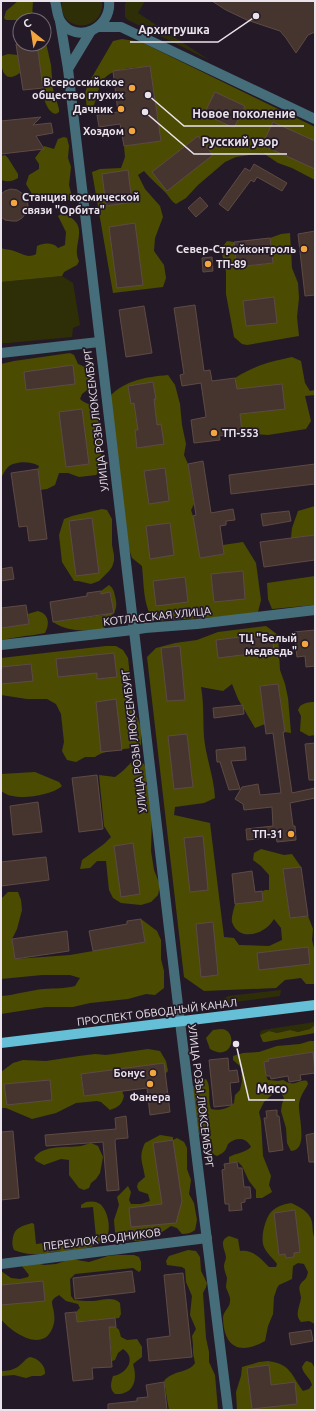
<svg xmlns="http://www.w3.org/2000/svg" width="316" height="1411" viewBox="0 0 316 1411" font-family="Ubuntu,sans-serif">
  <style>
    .green { fill: #2e2f06 }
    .forest { fill: #4b4c02 }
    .building { fill: #46342f; stroke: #5e4a45 }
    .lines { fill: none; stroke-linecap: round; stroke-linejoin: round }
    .minor { stroke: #456e7a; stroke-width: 10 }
    .major { stroke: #65bfd7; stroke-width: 10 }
    .poi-dot { fill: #f1a63f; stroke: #241a27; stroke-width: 1.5 }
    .labels { text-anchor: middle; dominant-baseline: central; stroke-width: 3.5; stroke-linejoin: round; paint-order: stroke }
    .poi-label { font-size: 11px; font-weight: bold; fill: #eae3ec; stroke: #241a27; text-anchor: end }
    .street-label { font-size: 11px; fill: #eae3ec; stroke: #241a27 }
    .leader { fill: none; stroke: #eae3ec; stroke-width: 1.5 }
    .callout-dot { fill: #eae3ec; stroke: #241a27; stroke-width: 1.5 }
    .callout-label { font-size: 12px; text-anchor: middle; font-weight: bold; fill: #eae3ec; stroke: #241a27; stroke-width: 3.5; stroke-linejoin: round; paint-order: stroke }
  </style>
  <rect width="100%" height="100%" fill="#241a27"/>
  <g class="green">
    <path d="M62,1h40c3,33 -45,32 -40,0z"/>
    <polygon points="127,1 145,1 138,13 209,60 128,20 125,17 125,4"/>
    <polygon points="62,276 73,283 80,325 73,328 72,337 8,343 1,343 1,282"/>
    <polygon points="281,990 280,996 219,1004 219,1002 228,996"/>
    <polygon points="315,1022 315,1025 310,1029 298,1032 290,1030 277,1033 269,1031 260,1035 260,1032 263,1030"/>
  </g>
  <g class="forest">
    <polygon points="18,1 33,1 32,18 30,20 6,20 4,18 6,11"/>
    <path d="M44,34l7,31 2,24 6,20v3l-3,2c-9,-1 -14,-19 -13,-26l-6,-44h7z"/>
    <path d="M122,39l19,3 174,85v53l-23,-12 -14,-5 -15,-10 -27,4 -11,5 -27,23 -12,13 -10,6c-5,-3 -7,-8 -11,-12 -7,-7 -14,-13 -21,-21l-6,4 7,14 15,17 3,11 -8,21 -1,13 10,14 2,13 -3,9 -50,6 -21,-121 8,-3 21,-1 4,-11 -1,-11 37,-5 -11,-75c-19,3 -44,0 -51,22 -3,9 -3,14 -8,23l-4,-3 -2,-15 3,-9 25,-43z"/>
    <path d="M8,54l10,1 2,18c-2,1 -6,4 -9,4 -9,1 -11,-15 -9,-21z"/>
    <polygon points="64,137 67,138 69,146 68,158 71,167 69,185 71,193 70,200 46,202 40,202 35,199 26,184 29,175 39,169 39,164 35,158 44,146 54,149 58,139"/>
    <path d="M5,155l3,3 10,16v4c-7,4 -10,4 -17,2v-24z"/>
    <path d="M61,214c4,0 6,1 9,3 19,12 1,29 9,44l-2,4 -13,7 -2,4 -61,6v-34c4,2 9,1 13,3 8,2 13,8 22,3l1,-8c6,-3 16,-4 21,2l7,-3 1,-13 -8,-16z"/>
    <polygon points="290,233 292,268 298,283 299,298 297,317 299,336 247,345 242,344 234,337 226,294 226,272 221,249 227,241 234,242 238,267 273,263 270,238 281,234"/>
    <path d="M70,353l4,2 4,9c14,6 13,7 14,22l-10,8 -2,5c5,5 12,5 16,10 5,5 6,49 4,58 0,3 -2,6 -4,8l-17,2 -11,-4h-9l-4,12 -8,4 -7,1 -2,-21 1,-3c-8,-5 -24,-5 -31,1 -3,3 -5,7 -7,11v-114l13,-3z"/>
    <path d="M292,357l9,4 4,22 5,8 5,-1v5l-10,1 6,25 -5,8 -38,6 -26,-2 -7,-55c21,-13 34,-16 57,-21z"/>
    <path d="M168,375l7,10 5,19 2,21 4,19 -2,11 4,9 6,40 -3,6 2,6 7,42 24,-4 -1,-9 20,-3 13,21 5,37 -3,12 -11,3 -93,6c-11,-15 -10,-37 -12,-55l-10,-8 -3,-9 -19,-153c16,-16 36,-19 58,-21z"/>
    <polygon points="315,506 315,535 291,538 292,528 298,511"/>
    <polygon points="102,509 107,510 112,519 112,545 114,555 114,561 112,567 109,571 99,581 91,584 78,581 74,581 62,562 59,535 64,519 72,516"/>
    <polygon points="315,576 315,605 272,609 268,599 267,583"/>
    <path d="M109,585c4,3 5,6 6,11 3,11 1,17 -8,23l-3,11c-17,1 -37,2 -51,-8l51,-7 -3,-24z"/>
    <path d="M38,611c11,3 12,13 7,22l-11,2 -9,1 -24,4v-12l28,-4 -1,-10z"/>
    <path d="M266,626l12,9 2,35 5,14 3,14 3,35 -6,-1 -7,-48 -18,2 5,38 -10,4 -17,-29 -6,-15 -9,7 -22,-4c3,17 2,33 3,50 2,21 10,40 11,61l-11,5 -29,4 -1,8 36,8 14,114 10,1 5,7 30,1 13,-6 -1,-12 -7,-9c-8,15 -35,24 -42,3 -1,-5 2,-13 3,-18l30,-14h4v-15l-8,-9 -8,-6 1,-7 7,-4 23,6 8,-1 9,13 -18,3 7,48 18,-2 5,13 -1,11 3,12v32h-9l-5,-6 -16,2 -9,8 -72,3 -20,-14 -37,-320 9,-9 19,-5 22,-3 21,-8z"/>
    <path d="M106,646h10l7,4 5,8 2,19 -2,18 13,32v18c-15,6 -34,3 -46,12h-10l-9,5 -9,-2 -5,-9 2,-9 -3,-28 -5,-10 -9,-5h-20l-26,-4v-37z"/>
    <path d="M315,702v33l-6,1 -9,-5 1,-15 -3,-6c2,-7 10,-8 17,-8z"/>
    <path d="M135,759l9,5 4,9 4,38 -1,40 3,19 6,15 -2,10 -7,7 -10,3 -20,-2 -8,-5 -4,-8 -3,-29h-9l-7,7 -10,1 2,-9 22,-16 7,-7 -7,-11 -5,-51 16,2c8,-5 13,-12 20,-18z"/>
    <path d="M35,772l24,10 3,4c-10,9 -37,13 -49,10 -5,0 -8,-3 -12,-5v-17z"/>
    <path d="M8,892h10l3,8 1,10 -5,19 -5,10 3,20 55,-4 75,-13 -4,-23 16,12 4,9v19l3,12v17l-9,7 -9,-1 -18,5 -38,4 -17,4h-27l-45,7v-18c15,-1 29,-6 43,-7 11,-1 20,0 31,-3l5,-8 -10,-3h-28l-41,4v-80z"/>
    <polygon points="315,1025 315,1033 265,1042 263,1042 260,1035 269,1031 277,1033 290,1030 298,1032 310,1029"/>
    <path d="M221,1029c17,0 13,34 -11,20l-4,-11 7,-8z"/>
    <path d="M310,1041h5v15h-2l-1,-4 -43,7v2l-5,1 2,14 2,4 10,1 5,-1c3,1 4,3 7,3 6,2 10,-4 17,-2l1,3c-3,6 -8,12 -9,20 -1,11 10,47 -8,47l-4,-8 -1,-15 -5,-17 1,-7 2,-6 -3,-5h-7l-10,9 -5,10 2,9 2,35 8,20 -2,9 3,7 -10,6h-6v-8l-7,-9 -7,-15 -4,-4 -9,1v-6c7,-4 16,-4 22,-10 -5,-10 -15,-10 -23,-3 -2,6 -4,9 -11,12l-4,-2 -7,-13 -7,-7 -7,-47 7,-6 7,-2c6,8 1,21 5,30 7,2 18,0 23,-6l1,-8 5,-5 2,-9 -1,-14 -8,-7v-4l10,-3 16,-1 18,-6 23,-2z"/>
    <path d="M148,1049l12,2 6,10 2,10 -3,3 -84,1 3,21 38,-5 2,5c-2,8 -5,11 -14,14l-9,-8 -4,-1 -21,2 -20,10 -24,6 -26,-11h-5v-36l12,-9 10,-3 23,1 33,-5 16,-2 11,1z"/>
    <path d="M160,1135l13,2v3l4,-2 7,4 3,6v21l4,11 -2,14 5,9 3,17 -2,10c-4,3 -8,4 -13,4l-5,-6 -6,-2 -18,12 -14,3h-13l-11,-9 -1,-12 5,-15 -2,-8 11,-11 3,6 -2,8 2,4h10l9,-3 -2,-7 -9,-3 -2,-4 1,-4 7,-6c-2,-14 -7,-20 0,-34z"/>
    <path d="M91,1143l7,3 5,11 -3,16 -4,6 -5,4 -2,5 -5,2 -5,-2 -10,-13v-15l-8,-1 -17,6 -8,-4 -2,-3c10,-14 32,-10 47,-12 4,-1 6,-2 10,-3z"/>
    <path d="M86,1202c5,-1 10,-1 14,2 8,6 12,27 6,34 -9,12 -39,13 -53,14 -7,1 -14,3 -21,2 -6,0 -13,-2 -18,-4 -2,-4 -2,-8 -1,-13 2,-10 10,-11 19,-14l2,1 2,20 60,-7 -3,-30 -12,1v-3z"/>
    <path d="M291,1203c9,4 19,9 21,19 1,6 0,11 3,17v85l-6,-3 -8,1c-7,-7 -1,-16 0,-24 0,-4 -3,-9 -1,-13 3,-6 6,-3 8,-13l-4,-8 -6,-1 -5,3 -1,13 -13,6 -2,3 -3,9 -1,17 -5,12 -3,15c-25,14 -41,7 -42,-23 0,-7 7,-10 7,-17 1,-4 -3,-10 -4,-14 0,-3 1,-6 1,-9 -1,-4 -3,-8 -3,-12 0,-3 2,-6 2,-9 -1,-8 -8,-16 3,-21l9,3 2,12c13,-2 21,8 29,16h7l1,-3c-4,-6 -10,-10 -13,-17 -4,-9 1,-28 7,-35 6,-6 13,-8 20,-9z"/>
    <path d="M188,1250l8,1 4,6 1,14 6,12 -1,4 -3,6 3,45 3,14v10l6,13 3,35h-49c-2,-9 -3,-19 -5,-29 9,-11 25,-8 31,-18l-2,-10v-8l-1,-9 4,-7 -6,-14 2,-19 -6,-14 -1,-13 -3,-2 -15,-2 -1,-4 3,-5z"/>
    <path d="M117,1255h17l5,2 2,5v8l-2,2 -6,-4 -58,6 -5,5 1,17 3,4c7,1 14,1 20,1 9,-1 19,-5 26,2l1,11 -2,4 -36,3v9l-3,26 -4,-44 4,-4 -2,-4 -12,-3 -7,-6c-3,2 -6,3 -7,7 0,4 2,8 2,12 1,5 0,11 -2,15 -10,24 -41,3 -51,-10v-48l10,7 9,1 8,-2 1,-2 -7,-9 14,-3 8,2 12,-1 15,-5 18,3 19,-6z"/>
    <path d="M109,1327h7l3,3 2,7 6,3 10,-1 5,8v10l-9,7c5,16 1,31 -18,30 -6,-5 -4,-12 -2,-18 14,-2 24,-18 10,-27l-5,4 -3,7 -3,1z"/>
    <path d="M30,1357c8,1 16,9 15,17l-4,2h-9l-6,2 -12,-3 -13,1v-5c6,0 14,-1 19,-6 4,-3 5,-6 10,-8z"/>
    <path d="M268,1361c23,3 23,14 35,30l6,-2 3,-4c-2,-8 -9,-11 -10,-18l3,-5 2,-1 5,2 3,6v41h-78l-1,-18 5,-16 1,-9 17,-5z"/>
  </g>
  <g class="building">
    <polygon points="212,1 315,1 315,32 308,35 296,53 286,38 280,31 247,20 226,10"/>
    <polygon points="16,44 37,44 43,88 23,90"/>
    <polygon points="150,66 161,141 124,146 120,124 99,127 97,115 118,112 113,71"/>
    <polygon points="215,92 245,106 234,128 204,114"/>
    <polygon points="41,117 33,125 51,123 53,133 36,136 44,149 1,154 1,121"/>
    <polygon points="273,122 315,141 315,169 262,145"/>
    <polygon points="198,136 213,155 167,191 152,172"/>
    <polygon points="254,164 287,183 282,191 257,177 254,182 251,180 228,211 219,204 245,168 250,171"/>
    <polygon points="128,170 132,202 106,206 102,174"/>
    <polygon points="11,189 17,190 23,194 27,199 28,206 26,213 22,218 17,221 12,221 5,220 1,217 1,194 5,191"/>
    <polygon points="200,197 208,206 196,217 188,208"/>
    <polygon points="135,223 143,285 117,288 109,227"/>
    <polygon points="315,231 315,295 305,296 298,234"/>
    <polygon points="270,238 273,263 237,267 234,242"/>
    <polygon points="212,257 213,271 203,272 202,258"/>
    <polygon points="274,297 277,323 246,326 243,301"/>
    <polygon points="195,305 204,371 210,370 212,381 235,378 237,389 282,384 285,409 240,414 242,433 219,436 220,440 194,443 191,420 206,417 201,383 182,386 180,375 184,374 174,308"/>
    <polygon points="144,306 152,353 126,357 119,310"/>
    <polygon points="73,365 75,384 26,390 24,372"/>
    <polygon points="153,382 156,399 154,399 157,425 161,424 164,444 137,448 135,430 138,430 134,403 131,404 128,386"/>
    <polygon points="82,409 89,464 66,467 59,412"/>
    <polygon points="203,461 211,513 233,509 235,520 226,521 226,525 220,526 224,554 200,558 193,516 196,515 188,464"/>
    <polygon points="315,464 315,484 231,494 229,475"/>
    <polygon points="165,468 169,501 149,504 144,471"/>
    <polygon points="38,469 47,539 29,541 27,526 19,527 11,473"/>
    <polygon points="289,511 291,521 263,526 261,514"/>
    <polygon points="92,518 99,573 76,576 69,521"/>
    <polygon points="170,523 174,555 150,559 146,526"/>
    <polygon points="315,535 315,560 264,567 260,542"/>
    <polygon points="12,567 14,579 1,581 1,569"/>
    <polygon points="243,571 245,599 214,602 211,574"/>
    <polygon points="185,577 188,602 156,606 153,581"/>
    <polygon points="101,591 101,594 110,592 114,613 53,622 50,602 87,596 87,593"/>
    <polygon points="26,605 29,624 1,628 1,608"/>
    <polygon points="315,630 315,666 306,667 305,656 297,657 294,632"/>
    <polygon points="272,633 274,651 218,658 216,640"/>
    <polygon points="180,646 185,700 167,701 161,648"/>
    <polygon points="114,653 117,677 97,679 97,673 58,677 56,659"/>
    <polygon points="31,664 33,681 1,684 1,667"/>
    <polygon points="278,684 285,732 283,732 292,793 315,788 315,798 290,803 293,826 295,826 296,840 277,842 276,837 247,840 246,829 273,826 272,807 244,810 243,804 235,799 242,787 258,784 260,795 281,793 273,733 266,734 260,686"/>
    <polygon points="116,699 122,750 101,752 96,702"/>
    <polygon points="243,705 244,714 214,718 213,708"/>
    <polygon points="187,734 193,787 174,789 168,736"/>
    <polygon points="315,743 315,780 309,780 305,744"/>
    <polygon points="245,747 246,760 231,761 240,789 229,790 220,762 217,762 216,750"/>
    <polygon points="97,775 103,829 79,832 72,778"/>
    <polygon points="38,802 42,832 13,835 10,806"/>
    <polygon points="203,836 208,890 190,892 184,838"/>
    <polygon points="133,843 140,894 121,897 114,846"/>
    <polygon points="46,857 49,880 1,886 1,862"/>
    <polygon points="301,867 308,916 290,918 283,869"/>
    <polygon points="252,871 255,892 262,891 263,901 235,904 232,874"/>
    <polygon points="141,919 145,942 93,951 89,931 127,924 127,921"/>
    <polygon points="213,922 218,975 201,977 196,924"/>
    <polygon points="67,931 69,951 15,959 12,939"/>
    <polygon points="308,947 310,964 259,970 257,953"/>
    <polygon points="313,1052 315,1073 300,1075 301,1080 289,1082 288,1076 271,1079 270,1076 266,1076 264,1062 269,1061 268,1059"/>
    <polygon points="228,1058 229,1071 237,1070 239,1082 230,1083 232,1105 214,1107 209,1060"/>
    <polygon points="164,1063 170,1112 150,1115 147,1088 84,1096 81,1074"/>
    <polygon points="50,1080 52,1100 7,1105 4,1084"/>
    <polygon points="277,1110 277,1116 279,1116 283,1150 269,1152 264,1118 267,1118 266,1111"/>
    <polygon points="126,1116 128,1138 116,1139 115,1141 119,1190 107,1191 103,1142 46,1146 45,1135 116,1129 115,1118"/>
    <polygon points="13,1131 19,1198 1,1200 1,1132"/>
    <polygon points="315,1133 315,1162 309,1162 306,1135"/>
    <polygon points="173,1140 182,1201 176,1223 131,1227 129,1208 162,1204 153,1143"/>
    <polygon points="237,1162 238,1168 242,1168 244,1187 250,1187 251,1198 245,1199 245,1202 241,1203 242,1210 229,1211 229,1204 225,1204 222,1170 225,1169 224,1164"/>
    <polygon points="295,1210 300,1252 294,1253 294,1257 286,1258 285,1254 279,1255 274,1213"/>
    <polygon points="132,1271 135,1292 75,1299 73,1278"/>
    <polygon points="183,1273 192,1357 149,1361 147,1339 170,1336 164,1275"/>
    <polygon points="43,1281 45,1301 1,1305 1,1285"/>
    <polygon points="76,1312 77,1322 115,1318 116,1327 109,1327 112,1367 92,1368 93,1379 73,1381 65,1313"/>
    <polygon points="311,1330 313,1341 291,1345 289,1333"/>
    <polygon points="269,1365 271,1385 295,1382 297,1404 252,1409 247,1368"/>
    <polygon points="164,1382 167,1410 108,1410 108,1404 137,1401 137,1398 148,1397 146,1385"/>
  </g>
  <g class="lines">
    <g class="minor">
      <path d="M55,1c2,6 2,16 6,21 16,23 51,6 48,-21"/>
      <polyline points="60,21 68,69 180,1022 228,1410"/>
      <polyline points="98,27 121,27 315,119"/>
      <polyline points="68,69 91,31"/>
      <polyline points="1,353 99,342"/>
      <polyline points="1,645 133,630 145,628 197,624 315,610"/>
      <polyline points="1,1264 207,1238"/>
    </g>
    <polyline class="major" points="1,1043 315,1005"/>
  </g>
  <g class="poi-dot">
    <circle cx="132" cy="88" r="4"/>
    <circle cx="121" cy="109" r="4"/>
    <circle cx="132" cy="131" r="4"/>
    <circle cx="14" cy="203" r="4"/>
    <circle cx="304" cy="249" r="4"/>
    <circle cx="208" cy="264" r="4"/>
    <circle cx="214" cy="433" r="4"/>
    <circle cx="305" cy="644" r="4"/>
    <circle cx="291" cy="834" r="4"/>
    <circle cx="153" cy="1073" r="4"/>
    <circle cx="150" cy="1084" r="4"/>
  </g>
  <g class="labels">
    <g class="poi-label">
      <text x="124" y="82">Всероссийское<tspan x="124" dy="13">общество глухих</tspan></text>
      <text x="113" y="109">Дачник</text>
      <text x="124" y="131">Хоздом</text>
      <text x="22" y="197" text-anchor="start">Станция космической<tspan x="22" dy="13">связи "Орбита"</tspan></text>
      <text x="296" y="249">Север-Стройконтроль</text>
      <text x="216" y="264" text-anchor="start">ТП-89</text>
      <text x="222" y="433" text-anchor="start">ТП-553</text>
      <text x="297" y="638">ТЦ "Белый<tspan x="297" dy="13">медведь"</tspan></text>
      <text x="283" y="834">ТП-31</text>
      <text x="145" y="1073">Бонус</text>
      <text x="150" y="1097" text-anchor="middle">Фанера</text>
    </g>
    <g class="street-label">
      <text transform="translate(96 420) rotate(-97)">УЛИЦА РОЗЫ ЛЮКСЕМБУРГ</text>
      <text transform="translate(157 616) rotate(-6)">КОТЛАССКАЯ УЛИЦА</text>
      <text transform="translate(134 741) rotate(-97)">УЛИЦА РОЗЫ ЛЮКСЕМБУРГ</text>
      <text transform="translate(157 1012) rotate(-7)">ПРОСПЕКТ ОБВОДНЫЙ КАНАЛ</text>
      <text transform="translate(201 1096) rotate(83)">УЛИЦА РОЗЫ ЛЮКСЕМБУРГ</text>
      <text transform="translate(102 1239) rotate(-7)">ПЕРЕУЛОК ВОДНИКОВ</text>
    </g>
  </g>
  <path class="leader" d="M256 16L218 42H130M148 95L184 126H304M145 112L194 154H287M236 1044L249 1100H295"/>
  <g class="callout-dot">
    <circle cx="256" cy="16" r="4"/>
    <circle cx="148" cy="95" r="4"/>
    <circle cx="145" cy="112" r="4"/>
    <circle cx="236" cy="1044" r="4"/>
  </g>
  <g class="callout-label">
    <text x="174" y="34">Архигрушка</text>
    <text x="244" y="118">Новое поколение</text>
    <text x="240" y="146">Русский узор</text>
    <text x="272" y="1093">Мясо</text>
  </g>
  <rect width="316" height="1411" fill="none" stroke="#eae3ec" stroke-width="4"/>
  <g transform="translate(32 32) rotate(330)"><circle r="19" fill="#241a27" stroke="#736a76"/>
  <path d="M0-3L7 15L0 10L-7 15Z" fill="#f1a63f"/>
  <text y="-6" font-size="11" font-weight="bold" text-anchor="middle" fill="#eae3ec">С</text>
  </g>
</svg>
